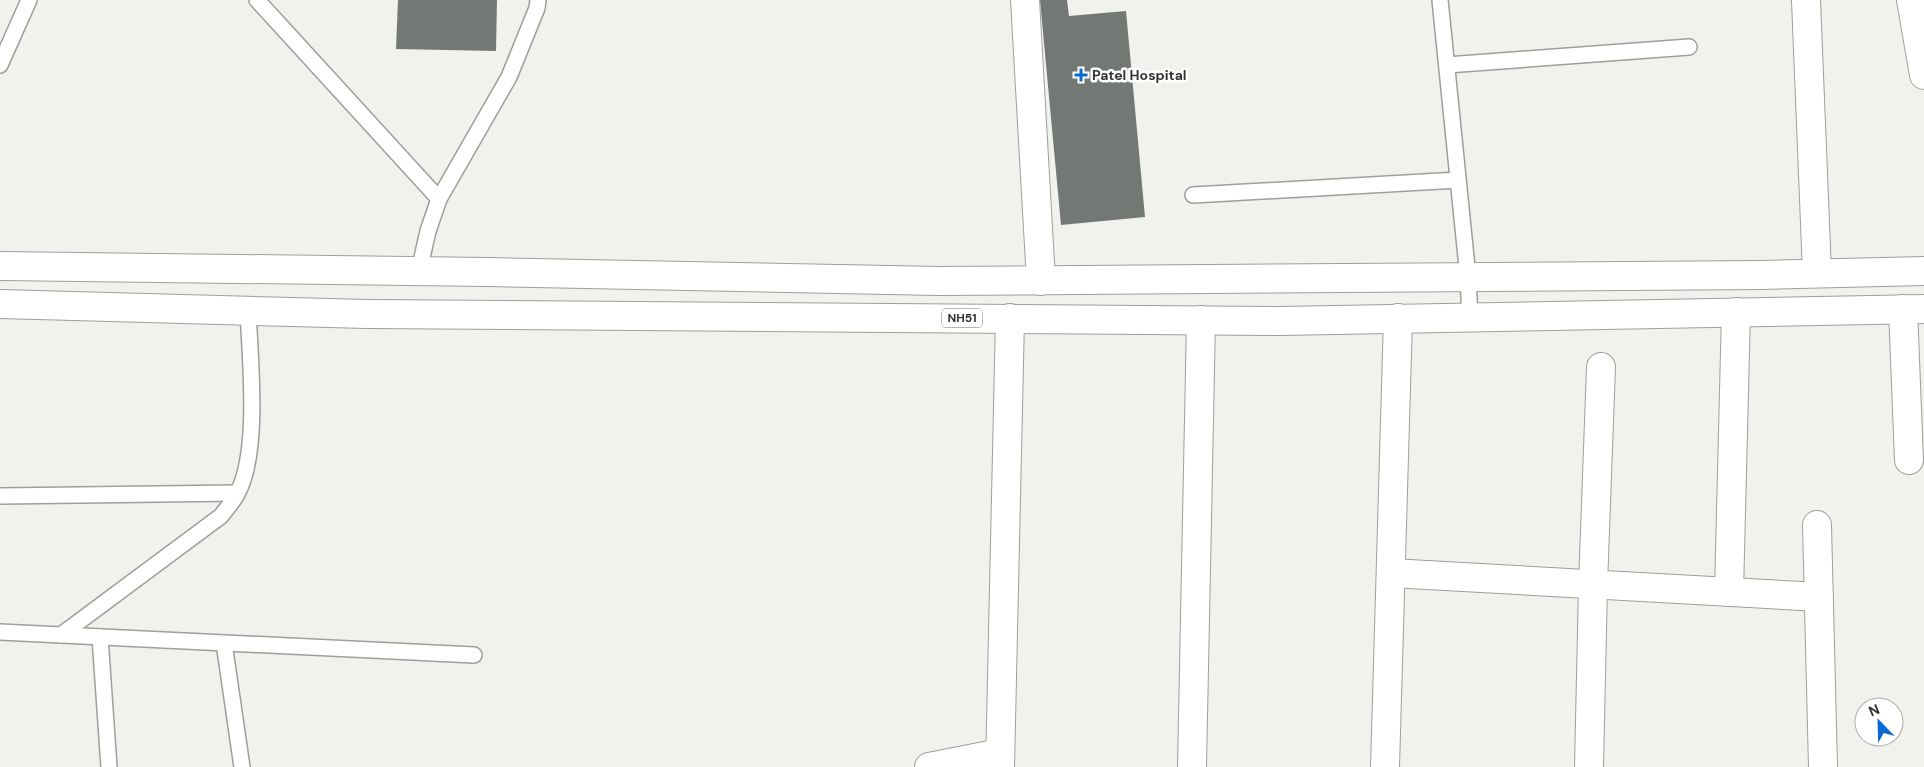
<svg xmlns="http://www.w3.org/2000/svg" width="1924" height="767" viewBox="0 0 1924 767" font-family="'DM Sans',sans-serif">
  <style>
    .building { fill: #747874 }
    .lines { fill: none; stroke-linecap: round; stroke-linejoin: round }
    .lane-casing { stroke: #9e9f9a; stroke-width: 18 }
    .street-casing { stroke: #9e9f9a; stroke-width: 30 }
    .highway-casing { stroke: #9e9f9a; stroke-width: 30 }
    .lane { stroke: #fff; stroke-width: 15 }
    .street { stroke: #fff; stroke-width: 28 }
    .highway { stroke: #fff; stroke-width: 28 }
    .poi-dot { fill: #066ad2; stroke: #fff; stroke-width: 2 }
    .labels { text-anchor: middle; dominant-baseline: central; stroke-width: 5; stroke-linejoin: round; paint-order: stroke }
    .shield { fill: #fff; stroke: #717170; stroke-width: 1 }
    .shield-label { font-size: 12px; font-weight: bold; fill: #343432 }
    .poi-label { font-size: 14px; font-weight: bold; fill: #343432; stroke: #fff; text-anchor: start }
  </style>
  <rect width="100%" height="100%" fill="#f1f2ed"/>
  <g class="building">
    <polygon points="398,0 497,0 496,51 396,49"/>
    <polygon points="1040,0 1067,0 1069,16 1126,11 1145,217 1061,225"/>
  </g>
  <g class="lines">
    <g class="lane-casing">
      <g id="lane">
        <polyline points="257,0 439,199"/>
        <polyline points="1440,0 1468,277 1470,317"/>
        <polyline points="0,65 29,0"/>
        <polyline points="1447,65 1689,47"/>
        <polyline points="1193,195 1458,180"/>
        <polyline points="419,271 428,231 439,199 509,77 537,8 538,0"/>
        <polyline points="0,496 237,493"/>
        <polyline points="0,632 474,655"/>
        <path d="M61,635l160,-119c5,-7 12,-14 16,-22 23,-41 13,-136 11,-183"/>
        <polyline points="100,637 109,767"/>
        <polyline points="224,643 242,767"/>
      </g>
    </g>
    <g class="street-casing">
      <g id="street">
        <polyline points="1025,0 1041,281"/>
        <polyline points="1806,0 1817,273"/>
        <polyline points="1911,0 1924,75"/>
        <polyline points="1903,309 1909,460"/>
        <polyline points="1817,525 1823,767"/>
        <polyline points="1391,573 1819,597"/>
        <polyline points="1729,592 1736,312"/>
        <polyline points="929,767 1000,753"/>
        <polyline points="1000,767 1010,318"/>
        <polyline points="1192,767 1201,320"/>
        <polyline points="1385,767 1398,318"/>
        <polyline points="1589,767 1593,585 1601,367"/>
      </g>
    </g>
    <g class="highway-casing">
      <g id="highway">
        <polyline points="0,266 488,272 939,281 1761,275 1924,271"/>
        <polyline points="0,304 367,314 1280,321 1924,309"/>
      </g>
    </g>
    <use href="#lane" class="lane"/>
    <use href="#street" class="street"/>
    <use href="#highway" class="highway"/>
  </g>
  <path class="poi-dot" d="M1078.5 67.5h5v5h5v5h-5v5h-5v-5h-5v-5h5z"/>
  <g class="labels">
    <rect class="shield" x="942" y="308.5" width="40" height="19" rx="4"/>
    <g class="shield-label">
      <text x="962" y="318">NH51</text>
    </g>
    <g class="poi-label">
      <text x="1092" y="75">Patel Hospital</text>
    </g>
  </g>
  <g transform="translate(1879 722) rotate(337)"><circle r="24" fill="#ffffff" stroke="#aeaead"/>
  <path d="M0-4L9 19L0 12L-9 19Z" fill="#066ad2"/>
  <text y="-8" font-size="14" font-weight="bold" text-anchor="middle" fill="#343432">N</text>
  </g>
</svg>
